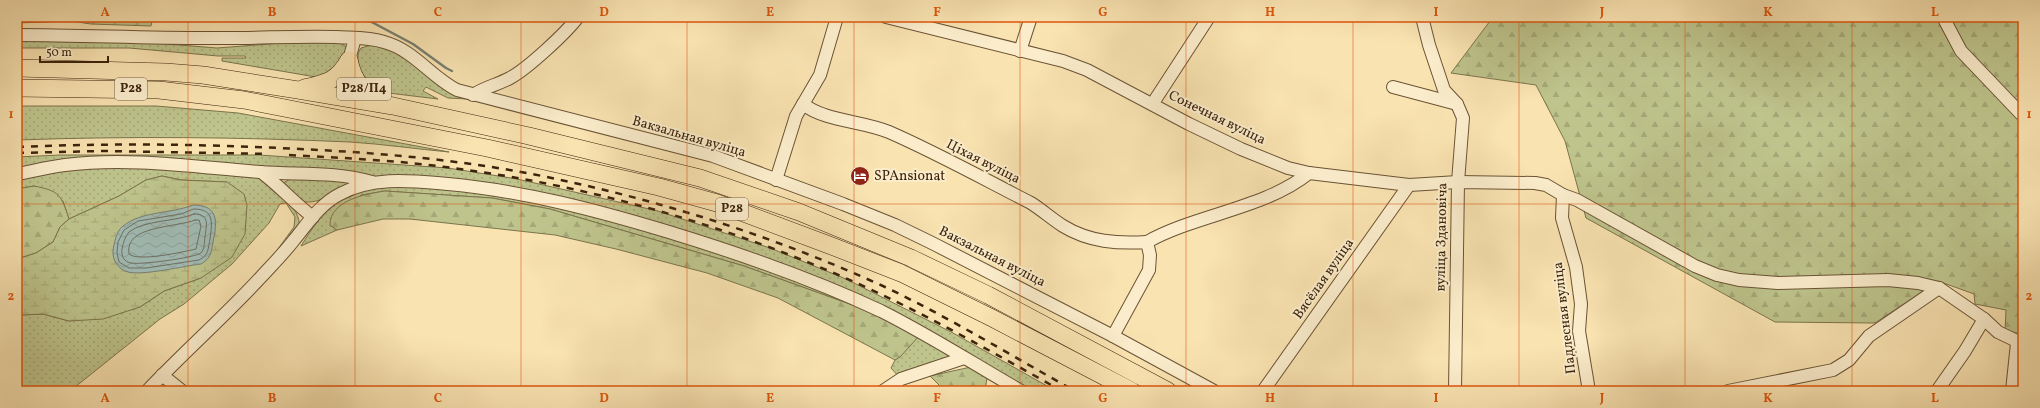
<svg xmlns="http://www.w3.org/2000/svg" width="2040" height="408" viewBox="0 0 2040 408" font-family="Vollkorn,serif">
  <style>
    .grass { fill: url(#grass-dots); stroke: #7c744c }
    .forest { fill: url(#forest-firs); stroke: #7c744c }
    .wetland { fill: url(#wetland-marsh); stroke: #7c744c }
    .park { fill: url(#park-tufts); stroke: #7c744c }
    .water { fill: url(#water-waves); stroke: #787f72 }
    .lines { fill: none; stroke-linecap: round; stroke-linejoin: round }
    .shore { stroke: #6e7061; stroke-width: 1 }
    .stream { stroke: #787f72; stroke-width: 2.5 }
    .minor-casing { stroke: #6a5335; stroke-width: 14 }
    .highway-casing { stroke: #3b230c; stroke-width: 18 }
    .minor { stroke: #fbedcc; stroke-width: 12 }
    .highway { stroke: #f9e3b1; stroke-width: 17 }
    .rail { stroke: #3b230c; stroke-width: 2.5; stroke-dasharray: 7 7; stroke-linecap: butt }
    .grid { fill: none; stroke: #df560c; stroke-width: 1; stroke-opacity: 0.55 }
    .labels { text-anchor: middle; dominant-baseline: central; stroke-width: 4; stroke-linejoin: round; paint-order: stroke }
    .shield { fill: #fbedcc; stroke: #756046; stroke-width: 1 }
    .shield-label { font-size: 13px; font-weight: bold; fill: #3b230c }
    .street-label { font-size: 14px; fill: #3b230c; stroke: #fbedcc }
    .poi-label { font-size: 14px; fill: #3b230c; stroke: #fbedcc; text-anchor: start }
    .neatline { fill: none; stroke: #df560c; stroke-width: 1.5 }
    .grid-label { font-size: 13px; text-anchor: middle; font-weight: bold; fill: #df560c }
  </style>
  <defs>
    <pattern id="grass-dots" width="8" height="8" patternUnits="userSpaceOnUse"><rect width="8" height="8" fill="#bec48c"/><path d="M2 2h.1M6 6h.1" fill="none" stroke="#a4a878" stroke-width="1.8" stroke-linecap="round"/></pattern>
    <pattern id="forest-firs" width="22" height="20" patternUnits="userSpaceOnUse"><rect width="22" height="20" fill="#bec48c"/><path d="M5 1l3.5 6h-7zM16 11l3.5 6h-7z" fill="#a4a878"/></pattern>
    <pattern id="wetland-marsh" width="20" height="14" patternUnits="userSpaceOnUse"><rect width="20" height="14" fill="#bec48c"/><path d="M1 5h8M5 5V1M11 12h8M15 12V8" fill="none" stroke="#a4a878"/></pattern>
    <pattern id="park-tufts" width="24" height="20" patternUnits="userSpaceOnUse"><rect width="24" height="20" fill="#bec48c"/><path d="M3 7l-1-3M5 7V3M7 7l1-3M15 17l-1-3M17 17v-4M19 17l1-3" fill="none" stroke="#a4a878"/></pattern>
    <pattern id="water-waves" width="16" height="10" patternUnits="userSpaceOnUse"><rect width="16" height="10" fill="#a1bcb6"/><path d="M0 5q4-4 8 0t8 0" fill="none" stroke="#8ca19b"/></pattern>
  </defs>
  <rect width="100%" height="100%" fill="#f9e3b1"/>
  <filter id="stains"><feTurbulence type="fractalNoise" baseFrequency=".005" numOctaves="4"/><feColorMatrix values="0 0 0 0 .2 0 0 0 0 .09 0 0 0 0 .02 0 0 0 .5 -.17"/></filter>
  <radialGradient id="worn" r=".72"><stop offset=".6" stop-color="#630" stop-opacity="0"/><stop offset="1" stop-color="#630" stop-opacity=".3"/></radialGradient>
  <g class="grass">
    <polygon points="17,39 130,41 217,48 282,43 340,42 347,48 346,58 322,78 222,61 222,58 246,58 245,56 218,56 129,48 17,48"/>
    <polygon points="375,44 392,50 423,69 438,85 448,92 467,99 448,98 426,87 423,91 438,99 380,92 362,77 358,63 358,53 361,48"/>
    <path d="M17,106h139l82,7 211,39c-33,-3 -66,-8 -99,-10 -111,-5 -222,-6 -333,-2z"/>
    <path d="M60,155h199l189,13 69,11 141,32 112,37 76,31 107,54 103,58h-35l-57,-33 -63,21 -10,-11 4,-8 6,-4 -29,-44 -128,-46 -194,-57 -58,-11 -107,-7 -24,4 -31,30 7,5 -36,16c23,-37 33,-46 75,-60l-115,-14c11,12 41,38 38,54l-27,31 22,-30 1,-10 -9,-14 -6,1 -11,19 -37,41 -48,40 -24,15 -90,72h-53v-74l4,-2 22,-1 26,7 71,-14 24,-16 37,-13 26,-96 -46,-2 -19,-4 -16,4 -27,16 -50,23 -6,-18 -29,-15 -17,3v-32z"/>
    <path d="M292,178l59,3c-11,10 -37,27 -52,19 -6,-3 -12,-12 -16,-17z"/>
  </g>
  <g class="forest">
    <polygon points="44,17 153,17 151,26 91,24"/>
    <polygon points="1493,17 2023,17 2023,334 2005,331 2006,310 1975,304 1974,294 1938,281 1875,323 1775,322 1586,218 1565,141 1536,85 1451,73"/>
    <path d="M34,186c26,5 27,9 35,33l-9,8 -7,15 -17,11 -19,6v-70z"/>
    <path d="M385,191l107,7 58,11 194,57 128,46 47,24 -18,20 -6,4 -117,-62 -71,-25 -91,-24 -61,-14 -145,-16h-27l-46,11 -7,-5c0,-25 36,-31 55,-34z"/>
    <polygon points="971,367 987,378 985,391 945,391 930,376"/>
  </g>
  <polygon class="wetland" points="162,176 181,180 227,182 244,194 247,205 245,234 232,257 201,278 164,291 140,307 103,319 69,321 43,314 21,315 17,317 17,259 36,253 53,242 60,227 69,219 119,196 146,180"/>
  <polygon class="park" points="17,17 176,17 17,23"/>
  <path class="water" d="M193,205c22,0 25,12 21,32 -3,13 -1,20 -13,27 -17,2 -59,12 -73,8 -9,-2 -16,-12 -15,-21 1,-7 3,-20 10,-25 19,-15 47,-12 70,-21z"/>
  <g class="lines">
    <g class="shore">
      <path d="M194,209c21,0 18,14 16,30 -2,10 -1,16 -11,21l-53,8h-17l-10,-6 -2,-9 1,-11 6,-12 14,-9 43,-7z"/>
      <path d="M194,214c17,0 12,12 11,23 -1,6 0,11 -4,16 -8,5 -60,12 -70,10 -7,-1 -10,-7 -9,-14 1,-5 3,-13 7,-17 15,-12 46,-10 65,-18z"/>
      <path d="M195,220h4l2,6 -5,23c-13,3 -58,13 -67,5 -5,-29 47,-26 66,-34z"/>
    </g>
    <polyline class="stream" points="366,19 413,44 446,68 452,71"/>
    <g class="minor-casing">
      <g id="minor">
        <polyline points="886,17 1063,61 1087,70 1189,124 1241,149 1288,168 1309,173 1409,185 1458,182 1535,183 1546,185 1563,195 1577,200 1695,266 1717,275 1739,280 1778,283 1888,280 1918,283 1939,288 1984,319 1998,332 2023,344"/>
        <polyline points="1422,17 1429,45 1444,90 1457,104 1463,118 1458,182 1455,391"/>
        <polyline points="1943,17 1961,51 2023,116"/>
        <path d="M17,35c70,0 140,4 210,3 36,0 73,-2 109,-1 16,1 33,0 48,5 30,8 47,35 73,48l256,66 130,48 52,21 37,18 181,93 101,55"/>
        <polyline points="1020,51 1031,17"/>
        <polyline points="349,60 355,38"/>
        <polyline points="1393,87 1457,104"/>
        <path d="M473,95c12,-8 24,-10 37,-17 17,-9 56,-45 68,-61"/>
        <polyline points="1153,103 1209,17"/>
        <path d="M803,104c21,17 60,17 86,28 48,21 95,47 142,71 11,7 21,16 32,23 26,16 55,18 84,16l3,13 -1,15 -36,66"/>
        <path d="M261,172c19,14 33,31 52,45"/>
        <path d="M17,174c16,-3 32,-7 48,-9 64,-8 130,2 195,7 38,3 75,-1 112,10"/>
        <polyline points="776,180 796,116 820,75 837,17"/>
        <polyline points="1563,195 1562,218 1576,267 1581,304 1579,331 1589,391"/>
        <path d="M1147,242c50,-28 117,-33 162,-69"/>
        <polyline points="162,375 182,391"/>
        <path d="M147,391c37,-39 77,-74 114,-114 11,-12 23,-24 33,-37 14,-17 26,-36 46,-46 33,-18 72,-13 108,-10 76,7 148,26 221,48 72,22 144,47 212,79 48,24 93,53 140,80"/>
        <polyline points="883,391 901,379 964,358"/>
        <polyline points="1263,391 1409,185"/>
        <polyline points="1728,391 1833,370 1849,360 1869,336 1939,288"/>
        <polyline points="1937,391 1965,351 1984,319"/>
        <polyline points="2012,391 2017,343"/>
      </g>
    </g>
    <g class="highway-casing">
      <g id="highway">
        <path d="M349,60c5,23 13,30 34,41"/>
        <polyline points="17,68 166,72 203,75 298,90 393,106 529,136 700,178 799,212 911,258 988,295 1168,391"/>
        <polyline points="17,88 159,90 244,100 487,148 659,187 717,203 829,245 901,273 992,318 1132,391"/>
        <path d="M304,88c23,-5 33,-7 45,-28"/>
      </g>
    </g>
    <use href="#minor" class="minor"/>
    <use href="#highway" class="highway"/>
    <g class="rail">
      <path d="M17,147c94,-4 189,-3 283,2 81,4 163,11 242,27 118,24 234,61 343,111 65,31 127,69 190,104"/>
      <polyline points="17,153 102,151 269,154"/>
      <path d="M289,155c52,3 104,5 156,12 136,17 272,55 398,110 76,33 147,74 219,114"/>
    </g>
  </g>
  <path class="grid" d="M188,17v374M355,17v374M521,17v374M687,17v374M854,17v374M1020,17v374M1186,17v374M1353,17v374M1519,17v374M1685,17v374M1852,17v374M17,204h2006"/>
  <defs>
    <g id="hotel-disc" transform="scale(1)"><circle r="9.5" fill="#8f2418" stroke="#fbedcc"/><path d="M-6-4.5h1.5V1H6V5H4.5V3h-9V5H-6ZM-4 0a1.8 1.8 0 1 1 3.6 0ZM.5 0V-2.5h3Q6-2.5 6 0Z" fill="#fff"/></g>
  </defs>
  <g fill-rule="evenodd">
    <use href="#hotel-disc" x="860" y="176"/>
  </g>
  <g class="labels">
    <g class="shield">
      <rect x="115" y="78" width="32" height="22" rx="3"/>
      <rect x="337" y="78" width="54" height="22" rx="3"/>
      <rect x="716" y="198" width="32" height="22" rx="3"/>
    </g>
    <g class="shield-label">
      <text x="131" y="89">Р28</text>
      <text x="364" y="89">Р28/П4</text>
      <text x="732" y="209">Р28</text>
    </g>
    <g class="street-label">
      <text transform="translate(1217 118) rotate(26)">Сонечная вуліца</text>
      <text transform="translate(689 137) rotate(16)">Вакзальная вуліца</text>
      <text transform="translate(983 162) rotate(27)">Ціхая вуліца</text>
      <text transform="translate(1442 237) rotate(-89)">вуліца Здановіча</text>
      <text transform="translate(992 257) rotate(27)">Вакзальная вуліца</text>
      <text transform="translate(1324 279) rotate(-55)">Вясёлая вуліца</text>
      <text transform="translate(1565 318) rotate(-97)">Падлесная вуліца</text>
    </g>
    <g class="poi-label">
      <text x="874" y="176">SPAnsionat</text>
    </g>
  </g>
  <rect width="2040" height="408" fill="none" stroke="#f9e3b1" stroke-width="44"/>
  <path d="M40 56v6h68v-6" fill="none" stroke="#3b230c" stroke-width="2"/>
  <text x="46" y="56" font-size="12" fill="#3b230c" stroke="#fbedcc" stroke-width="3" paint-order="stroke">50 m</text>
  <rect x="22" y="22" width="1996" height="364" class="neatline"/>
  <g class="grid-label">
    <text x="105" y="16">A</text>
    <text x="272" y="16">B</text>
    <text x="438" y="16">C</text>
    <text x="604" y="16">D</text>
    <text x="770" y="16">E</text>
    <text x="937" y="16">F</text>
    <text x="1103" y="16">G</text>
    <text x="1270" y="16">H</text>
    <text x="1436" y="16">I</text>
    <text x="1602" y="16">J</text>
    <text x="1768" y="16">K</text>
    <text x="1935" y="16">L</text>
    <text x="11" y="118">1</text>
    <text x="2029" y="118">1</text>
    <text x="11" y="300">2</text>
    <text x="2029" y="300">2</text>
    <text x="105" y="402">A</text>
    <text x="272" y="402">B</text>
    <text x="438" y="402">C</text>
    <text x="604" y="402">D</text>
    <text x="770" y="402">E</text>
    <text x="937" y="402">F</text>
    <text x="1103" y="402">G</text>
    <text x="1270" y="402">H</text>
    <text x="1436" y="402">I</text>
    <text x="1602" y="402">J</text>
    <text x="1768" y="402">K</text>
    <text x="1935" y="402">L</text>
  </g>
  <rect width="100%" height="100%" filter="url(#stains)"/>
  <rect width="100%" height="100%" fill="url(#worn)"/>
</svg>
